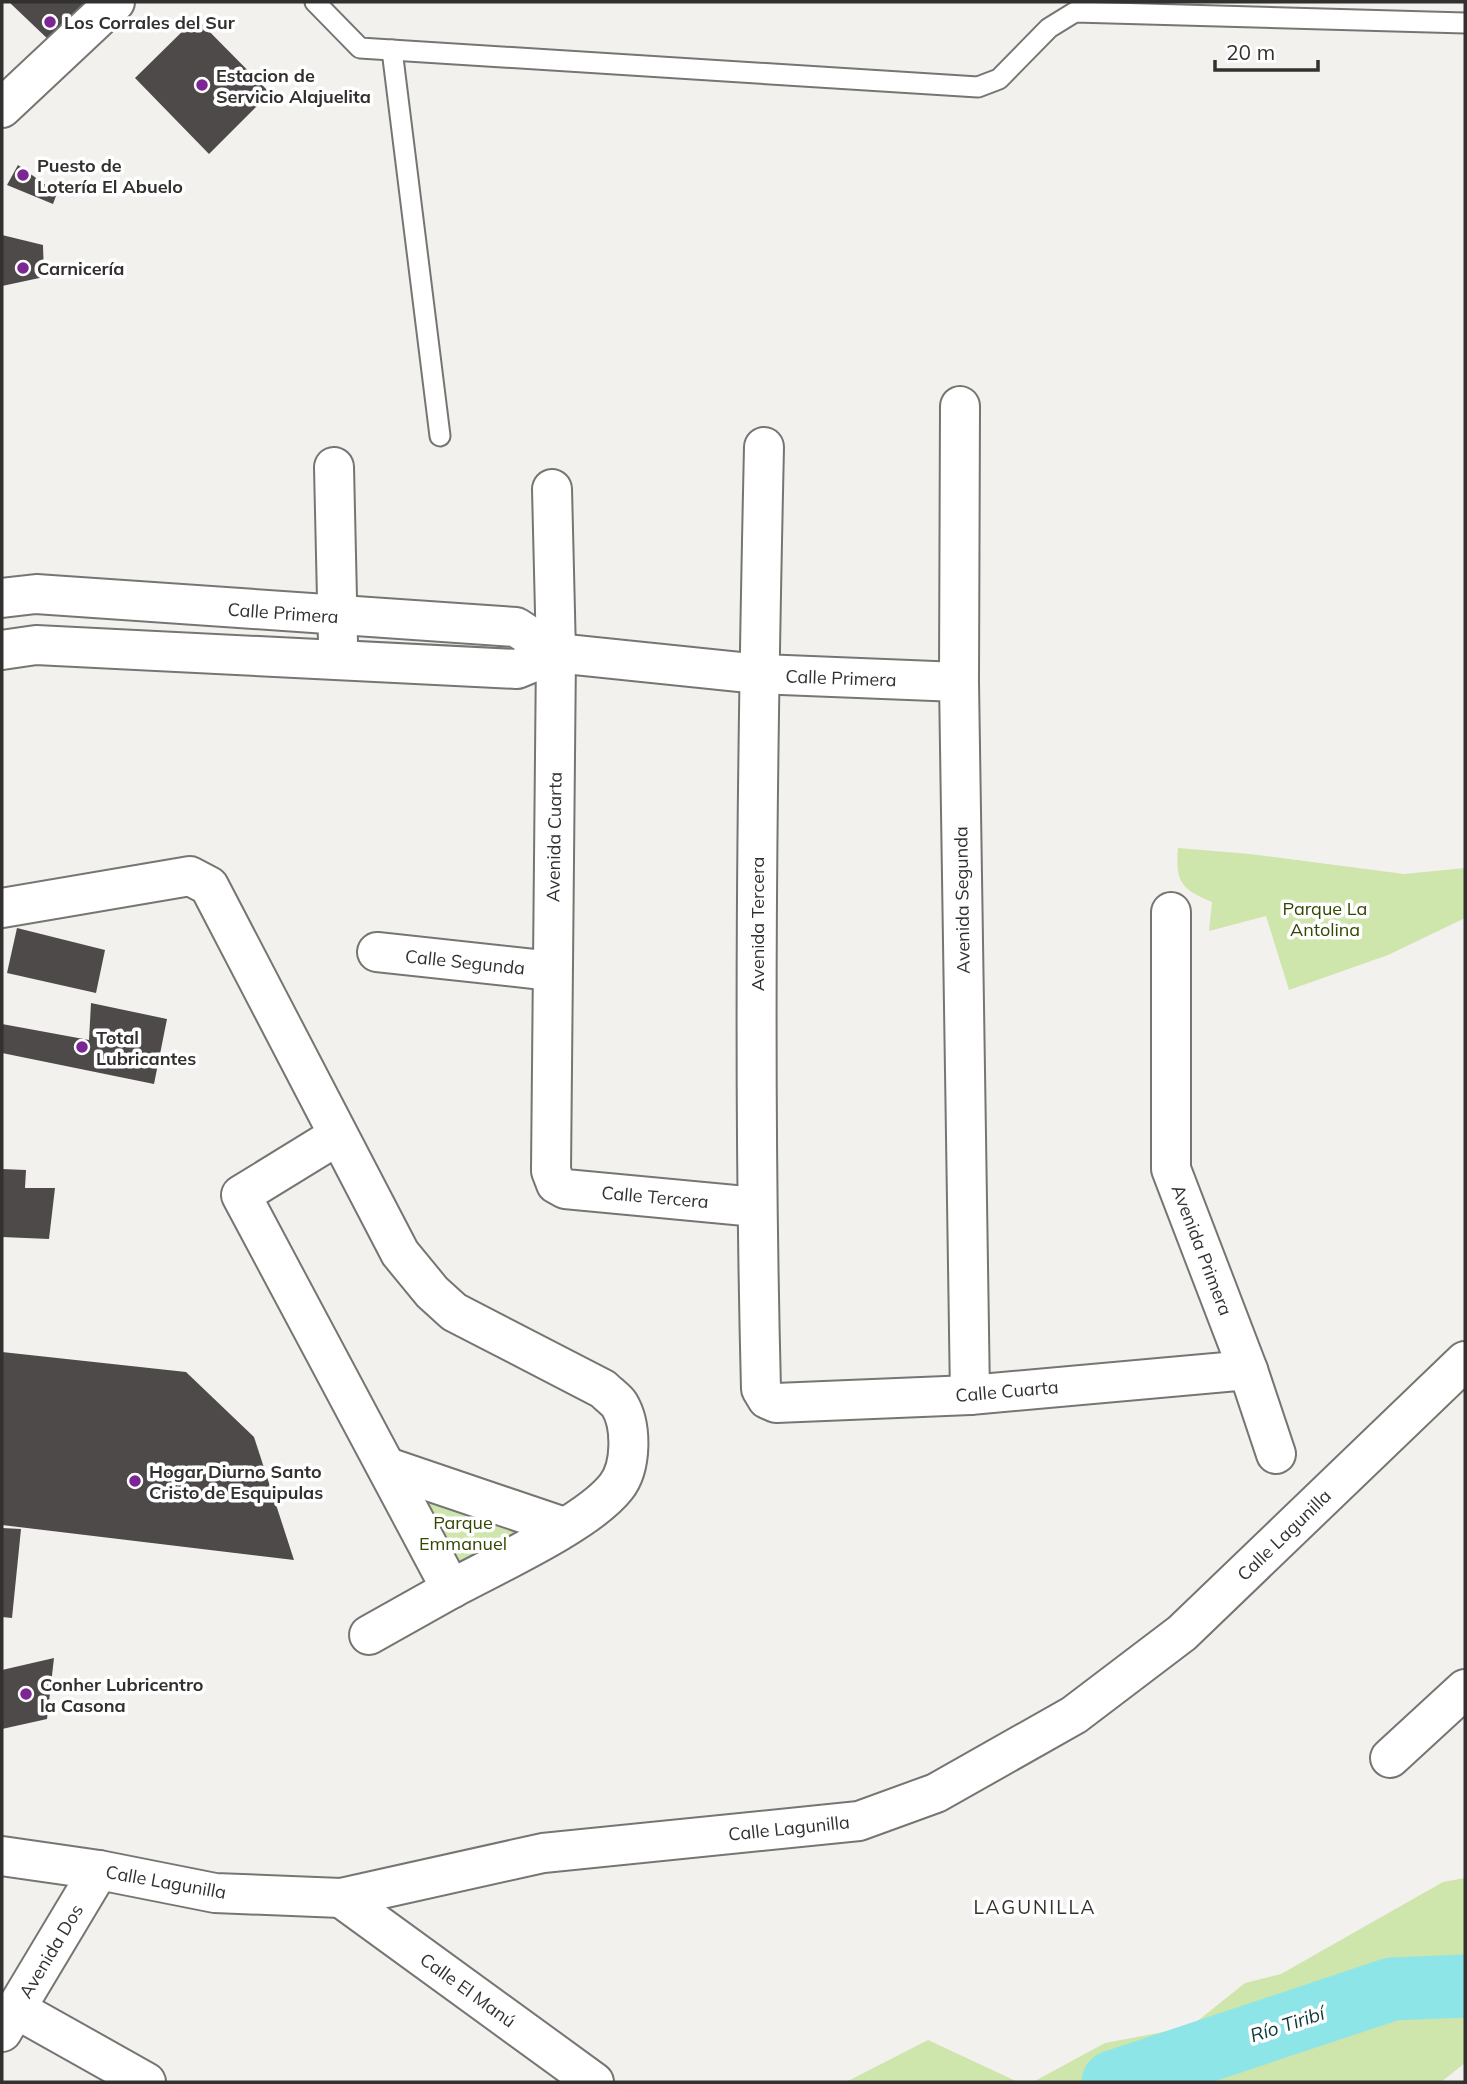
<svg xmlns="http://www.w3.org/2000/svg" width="1467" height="2084" viewBox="0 0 1467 2084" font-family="Mulish,sans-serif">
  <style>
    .green { fill: #cee5ab }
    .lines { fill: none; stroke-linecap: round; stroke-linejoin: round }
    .river { stroke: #8de5e7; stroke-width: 63 }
    .building { fill: #4d4a49 }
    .service-casing { stroke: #767572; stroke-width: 23 }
    .minor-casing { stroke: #767572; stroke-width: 42 }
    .secondary-casing { stroke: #767572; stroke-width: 42 }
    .service { stroke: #fff; stroke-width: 19 }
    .minor { stroke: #fff; stroke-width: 38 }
    .secondary { stroke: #fff; stroke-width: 38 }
    .poi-dot { fill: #7c2695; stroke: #fff; stroke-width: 2.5 }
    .labels { text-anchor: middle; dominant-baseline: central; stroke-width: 7; stroke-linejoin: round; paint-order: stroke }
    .poi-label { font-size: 18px; font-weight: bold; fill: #323130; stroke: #fff; text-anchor: start }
    .street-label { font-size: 18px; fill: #323130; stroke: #fff }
    .park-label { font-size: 18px; fill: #334701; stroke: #fff }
    .neighbourhood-label { font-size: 19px; letter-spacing: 2px; fill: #323130; stroke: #fff }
    .water-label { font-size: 19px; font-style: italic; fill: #0f3a3b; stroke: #fff }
  </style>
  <rect width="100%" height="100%" fill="#f3f1ee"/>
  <g class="green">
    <path d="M1178,848l72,6 154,20 61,-6v50l-77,37 -99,35 -23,-74 -57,15 3,-29c-30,-13 -37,-19 -34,-54z"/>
    <polygon points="401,1479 537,1526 452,1573"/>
    <polygon points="1465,1878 1465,2063 1441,2082 1033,2082 1105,2043 1190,2027 1245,1983 1281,1974 1443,1882"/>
    <polygon points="928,2040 1018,2082 846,2082"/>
  </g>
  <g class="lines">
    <polyline class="river" points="1113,2082 1392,1989 1465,1986"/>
  </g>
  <g class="building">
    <polygon points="9,2 88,2 51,42"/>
    <polygon points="196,18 270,93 209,154 135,78"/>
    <polygon points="18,165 57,193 53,204 7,185"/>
    <polygon points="2,235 43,245 44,277 2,286"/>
    <polygon points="17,928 105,950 96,993 7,973"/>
    <polygon points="91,1003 167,1019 154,1084 2,1053 2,1024 89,1040"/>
    <polygon points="2,1169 26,1170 25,1188 55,1188 49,1239 2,1237"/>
    <polygon points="2,1352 186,1372 254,1437 294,1560 2,1525"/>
    <polygon points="2,1528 21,1529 12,1618 2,1617"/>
    <polygon points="54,1658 47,1719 2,1729 2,1670"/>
  </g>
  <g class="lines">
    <g class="service-casing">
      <g id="service">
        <polyline points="315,2 360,48 978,87 999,79 1049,28 1075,12 1465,23"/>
        <polyline points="392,50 440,436"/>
      </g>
    </g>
    <g class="minor-casing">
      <g id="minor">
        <polyline points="960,406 959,682 970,1395"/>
        <path d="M764,447c-7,314 -11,629 -3,942l6,10 9,4 194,-8 278,-25"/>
        <polyline points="334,467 338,643"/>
        <polyline points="552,489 556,653 551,1171 556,1184 565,1189 756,1207"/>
        <polyline points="2,598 36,594 516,627 556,653 759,674 959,682"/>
        <polyline points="2,650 36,645 517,669 556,653"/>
        <path d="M2,908l188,-32 19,10 191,367 32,39 22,20 149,77c5,5 12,10 16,15 13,21 13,63 -3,83 -28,36 -121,78 -165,102l-210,-394 96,-59"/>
        <polyline points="1171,912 1171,1169 1248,1370 1276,1454"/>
        <polyline points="377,952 552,971"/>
        <polyline points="387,1467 564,1527"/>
        <polyline points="369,1635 451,1589"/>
        <polyline points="1390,1758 1465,1689"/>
        <polyline points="2,1856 99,1870 215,1893 341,1898 543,1853 859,1821 936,1793 1074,1715 1182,1633 1465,1361"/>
        <polyline points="341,1898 594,2082"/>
        <polyline points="16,2009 146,2082"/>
        <polyline points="2,2032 99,1870"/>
      </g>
    </g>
    <g class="secondary-casing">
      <polyline id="secondary" points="2,108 115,2"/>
    </g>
    <use href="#service" class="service"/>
    <use href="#minor" class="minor"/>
    <use href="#secondary" class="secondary"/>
  </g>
  <g class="poi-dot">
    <circle cx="50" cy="22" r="7"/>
    <circle cx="202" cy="85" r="7"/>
    <circle cx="23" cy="175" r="7"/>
    <circle cx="23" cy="268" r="7"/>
    <circle cx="82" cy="1047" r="7"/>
    <circle cx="135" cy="1481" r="7"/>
    <circle cx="26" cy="1694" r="7"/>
  </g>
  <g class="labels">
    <g class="poi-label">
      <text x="64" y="22">Los Corrales del Sur</text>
      <text x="216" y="75">Estacion de<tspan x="216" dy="21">Servicio Alajuelita</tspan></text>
      <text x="37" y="165">Puesto de<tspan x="37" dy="21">Lotería El Abuelo</tspan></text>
      <text x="37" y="268">Carnicería</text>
      <text x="96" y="1037">Total<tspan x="96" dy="21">Lubricantes</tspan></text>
      <text x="149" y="1471">Hogar Diurno Santo<tspan x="149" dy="21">Cristo de Esquipulas</tspan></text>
      <text x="40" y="1684">Conher Lubricentro<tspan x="40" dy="21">la Casona</tspan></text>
    </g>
    <g class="street-label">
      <text transform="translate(283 613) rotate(4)">Calle Primera</text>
      <text transform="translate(841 678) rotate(2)">Calle Primera</text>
      <text transform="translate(554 837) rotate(-89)">Avenida Cuarta</text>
      <text transform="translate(962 900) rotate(-91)">Avenida Segunda</text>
      <text transform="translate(757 924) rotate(-90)">Avenida Tercera</text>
      <text transform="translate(465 962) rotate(6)">Calle Segunda</text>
      <text transform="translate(655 1197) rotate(5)">Calle Tercera</text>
      <text transform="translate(1202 1250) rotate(69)">Avenida Primera</text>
      <text transform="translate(1007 1391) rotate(-5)">Calle Cuarta</text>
      <text transform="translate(1284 1535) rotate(-44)">Calle Lagunilla</text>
      <text transform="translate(789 1828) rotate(-6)">Calle Lagunilla</text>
      <text transform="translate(166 1882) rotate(10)">Calle Lagunilla</text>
      <text transform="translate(51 1951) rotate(-59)">Avenida Dos</text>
      <text transform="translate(468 1990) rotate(36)">Calle El Manú</text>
    </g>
    <g class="park-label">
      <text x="1325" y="908">Parque La<tspan x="1325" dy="21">Antolina</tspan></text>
      <text x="463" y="1522">Parque<tspan x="463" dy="21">Emmanuel</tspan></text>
    </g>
    <g class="neighbourhood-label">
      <text x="1035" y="1907">LAGUNILLA</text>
    </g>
    <g class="water-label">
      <text transform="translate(1287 2024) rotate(-18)">Río Tiribí</text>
    </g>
  </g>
  <rect width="1467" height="2084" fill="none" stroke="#323130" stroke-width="7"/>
  <path d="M1215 60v10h103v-10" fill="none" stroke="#323130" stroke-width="3.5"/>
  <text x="1226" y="60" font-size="21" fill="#323130" stroke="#ffffff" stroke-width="5" paint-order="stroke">20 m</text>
</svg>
